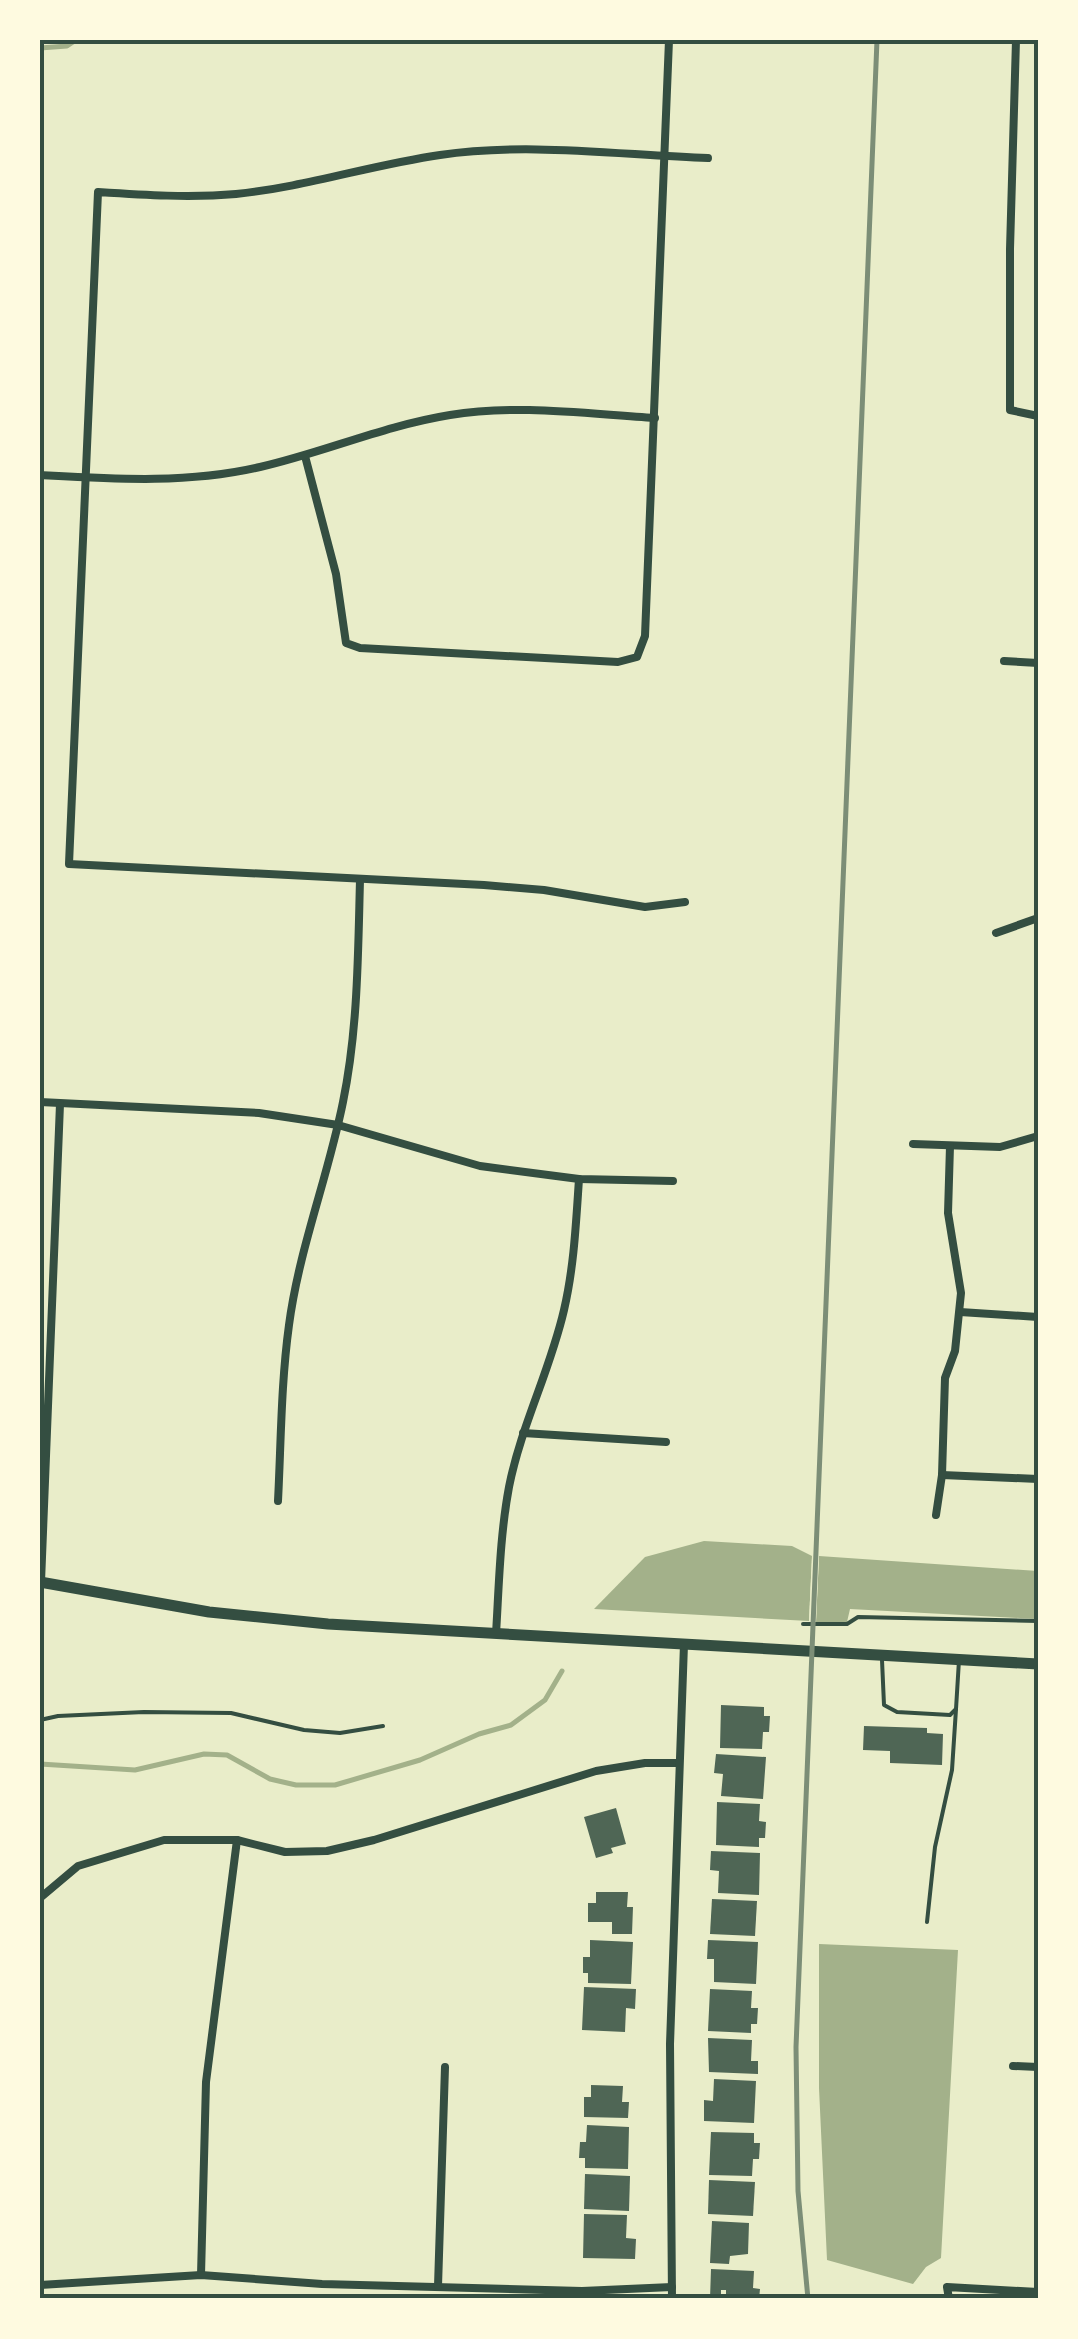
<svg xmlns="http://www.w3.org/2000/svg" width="1078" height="2339" viewBox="0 0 1078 2339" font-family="Lora,serif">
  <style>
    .water { fill: #a3b18a }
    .pier { fill: #e9edc9 }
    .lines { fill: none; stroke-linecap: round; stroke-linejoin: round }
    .stream { stroke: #a3b18a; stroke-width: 5 }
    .building { fill: #4f6655 }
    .path { stroke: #344e41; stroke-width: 4 }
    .service { stroke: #344e41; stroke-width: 4 }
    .minor { stroke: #344e41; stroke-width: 8 }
    .secondary { stroke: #344e41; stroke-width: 11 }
    .rail { stroke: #7c8e77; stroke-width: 5 }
    .neatline { fill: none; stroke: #344e41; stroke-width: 4 }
  </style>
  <rect width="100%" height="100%" fill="#e9edc9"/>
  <g class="water">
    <polygon points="704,1541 792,1546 812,1556 809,1621 594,1609 645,1557"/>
    <polygon points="819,1556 1038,1571 1038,1619 850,1609 847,1622 816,1622"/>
    <polygon points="819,1944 958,1950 941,2258 926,2267 913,2284 827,2260 819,2088"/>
  </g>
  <polygon class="pier" points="812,1556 819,1556 816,1622 809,1621"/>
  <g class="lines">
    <g class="stream">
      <polyline points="40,48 67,46 76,40"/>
      <polyline points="40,1764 135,1770 204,1754 227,1755 270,1779 296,1785 335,1785 420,1760 479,1734 511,1725 545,1700 562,1671"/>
    </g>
  </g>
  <g class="building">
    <polygon points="721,1705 764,1707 764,1716 770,1716 769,1732 763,1732 762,1749 720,1748"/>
    <polygon points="864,1726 927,1728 927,1733 943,1734 942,1765 890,1763 890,1751 863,1750"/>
    <polygon points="716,1754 766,1757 763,1799 721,1796 723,1774 714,1773"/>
    <polygon points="717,1802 760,1804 759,1821 766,1822 765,1838 759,1838 759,1847 716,1845"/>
    <polygon points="616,1808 626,1844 611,1848 613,1853 596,1858 584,1817"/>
    <polygon points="711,1851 760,1853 759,1895 718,1893 719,1871 710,1870"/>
    <polygon points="596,1892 628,1892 627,1907 633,1907 632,1934 612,1934 612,1922 588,1922 588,1903 596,1903"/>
    <polygon points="712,1899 757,1901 755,1936 710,1934"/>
    <polygon points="590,1940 633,1942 631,1984 588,1983 588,1973 583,1973 583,1957 590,1957"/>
    <polygon points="708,1940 758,1942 756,1984 714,1982 714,1959 707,1959"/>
    <polygon points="584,1987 636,1989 635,2009 626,2008 625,2032 582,2030"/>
    <polygon points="710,1989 752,1991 751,2008 758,2008 757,2024 751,2024 751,2033 708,2031"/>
    <polygon points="708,2038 752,2040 751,2061 758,2061 758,2074 709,2072"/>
    <polygon points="714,2079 756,2081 754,2123 704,2121 704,2100 713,2101"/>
    <polygon points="591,2085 623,2086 622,2102 629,2102 628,2118 584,2117 584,2097 591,2097"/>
    <polygon points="587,2125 629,2127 628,2169 585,2168 585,2158 579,2158 580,2142 586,2142"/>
    <polygon points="711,2132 754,2133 754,2143 760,2143 759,2159 753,2159 752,2176 709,2175"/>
    <polygon points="585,2174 630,2176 629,2211 584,2209"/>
    <polygon points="709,2180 755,2182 753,2216 708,2214"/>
    <polygon points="584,2214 627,2215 626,2238 636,2239 635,2259 583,2258"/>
    <polygon points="712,2221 749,2223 748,2254 730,2256 729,2264 710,2263"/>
    <polygon points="711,2269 754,2271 753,2288 760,2289 759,2299 726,2299 726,2290 721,2290 721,2299 710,2299"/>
  </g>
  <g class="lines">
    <polyline class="path" points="803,1624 847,1624 858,1617 1038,1621"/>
    <g class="service">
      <polyline points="882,1660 884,1705 897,1712 950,1715 956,1709 959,1660"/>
      <polyline points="40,1720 58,1716 144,1712 231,1713 304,1730 340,1733 383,1726"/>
      <polyline points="927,1922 935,1847 952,1770 956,1709"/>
    </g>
    <g class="minor">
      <polyline points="1016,40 1010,249 1010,410 1038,416"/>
      <polyline points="305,456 336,574 346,643 360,648 618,662 637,657 645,636 669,40"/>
      <path d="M40,475c73,4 148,9 220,-8 65,-15 123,-41 190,-52 67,-11 137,-1 205,3"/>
      <polyline points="1004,661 1038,663"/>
      <path d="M685,902l-40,5 -101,-17 -60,-5 -415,-21 29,-672c46,3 92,6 138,2 69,-7 135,-29 204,-39 87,-13 180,0 268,3"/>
      <polyline points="996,933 1038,918"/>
      <polyline points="40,1102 259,1113 338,1125 480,1166 579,1179 673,1181"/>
      <polyline points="913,1144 1000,1147 1038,1136"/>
      <polyline points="960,1312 1038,1317"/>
      <polyline points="523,1433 666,1442"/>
      <polyline points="942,1475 1038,1479"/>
      <path d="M278,1501c3,-58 3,-118 11,-176 10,-76 39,-148 54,-223 15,-73 15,-148 17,-222"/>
      <polyline points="936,1515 942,1475 945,1378 955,1351 961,1293 948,1213 950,1146"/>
      <polyline points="41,1582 60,1104"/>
      <path d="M496,1634c3,-49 4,-99 13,-147 12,-61 41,-116 55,-177 10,-43 12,-87 15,-131"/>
      <polyline points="40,1898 78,1866 164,1840 237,1840 285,1852 327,1851 374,1840 596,1771 645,1763 679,1763"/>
      <polyline points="1013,2066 1038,2067"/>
      <polyline points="201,2275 206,2082 237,1840"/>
      <polyline points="40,2285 201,2275 322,2284 582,2291 672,2287"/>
      <polyline points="438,2286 445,2067"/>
      <polyline points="672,2299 670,2044 684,1644"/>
      <polyline points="949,2299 947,2287 1038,2292"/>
    </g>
    <polyline class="secondary" points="40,1582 209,1612 328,1624 1038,1664"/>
    <polyline class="rail" points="808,2299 798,2191 796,2047 877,40"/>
  </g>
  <rect width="1078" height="2339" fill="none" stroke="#fefae0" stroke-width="85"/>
  <rect x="42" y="42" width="994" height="2254" class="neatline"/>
</svg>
